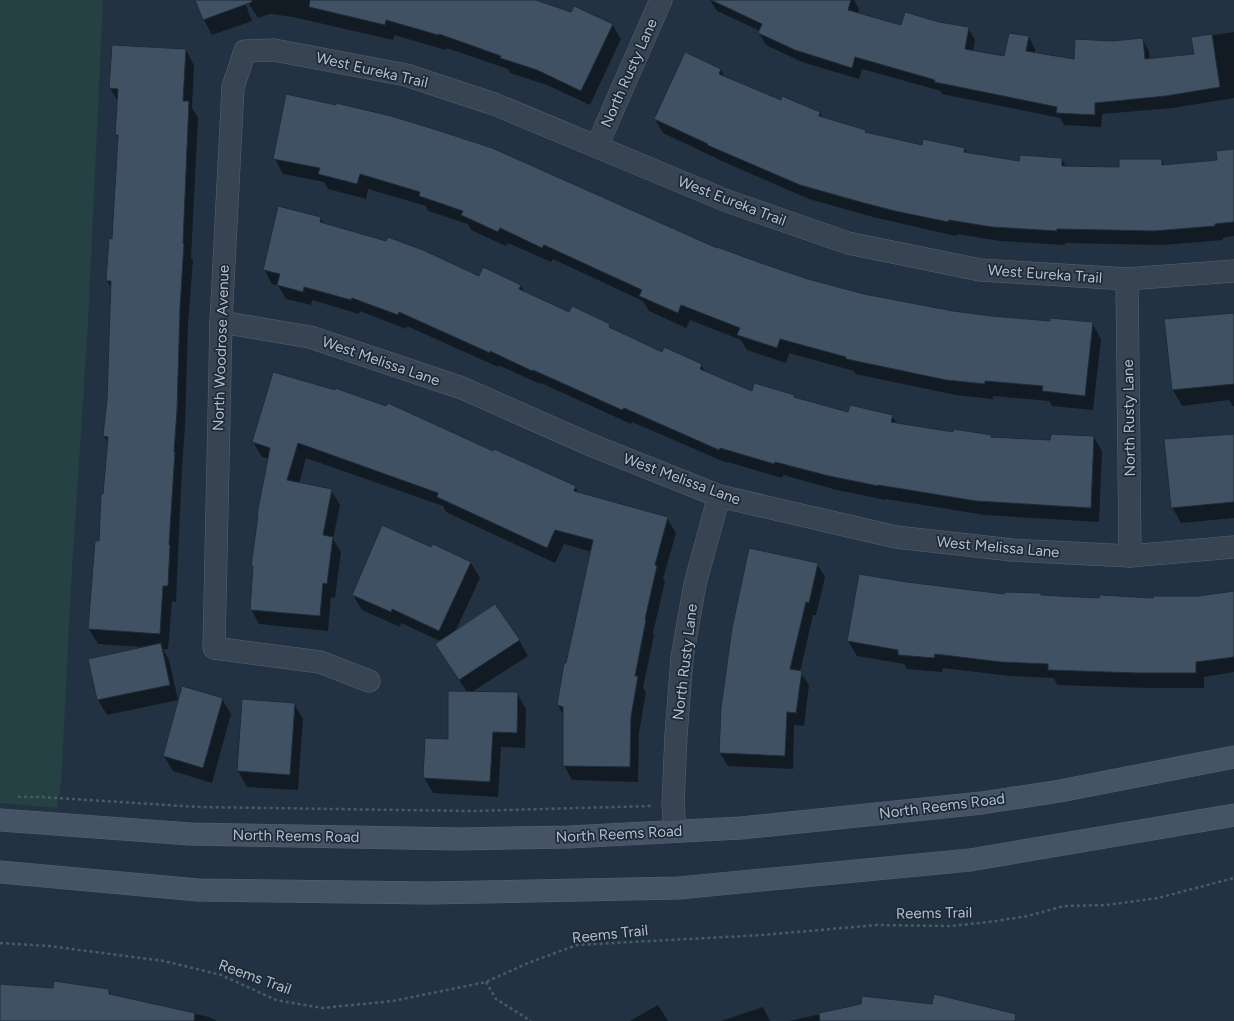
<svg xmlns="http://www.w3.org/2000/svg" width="1234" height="1021" viewBox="0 0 1234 1021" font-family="Figtree,sans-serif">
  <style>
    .green { fill: #254143 }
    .shadow { fill: #0007 }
    .building { fill: #3f5162; stroke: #1f2b39 }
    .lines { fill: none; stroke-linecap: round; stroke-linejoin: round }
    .minor-casing { stroke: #56626f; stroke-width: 23 }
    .secondary-casing { stroke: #56626f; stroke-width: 23 }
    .path { stroke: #445e60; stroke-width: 2.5; stroke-dasharray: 3 3; stroke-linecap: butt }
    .minor { stroke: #384452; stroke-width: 22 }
    .secondary { stroke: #455365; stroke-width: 22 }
    .labels { text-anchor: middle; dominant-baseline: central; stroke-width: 3.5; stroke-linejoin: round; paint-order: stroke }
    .street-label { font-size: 15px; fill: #b5bfcc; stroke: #1d2937 }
  </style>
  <rect width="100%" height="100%" fill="#233242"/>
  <polygon class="green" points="0,0 103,0 88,323 71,584 61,784 57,808 0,803"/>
  <g class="shadow">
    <polygon points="196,0 244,0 252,21 212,35 204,20"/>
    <polygon points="250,0 533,0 572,13 612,24 621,39 590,105 547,85 510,73 508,69 447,48 446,50 394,35 393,40 293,17 270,14 258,18 249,4"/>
    <polygon points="710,0 854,0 859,9 858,13 902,27 939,23 968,28 975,40 973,51 1005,58 1029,37 1035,49 1035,53 1075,60 1112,42 1142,39 1149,51 1150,59 1195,55 1193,38 1234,32 1234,98 1173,108 1102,114 1101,127 1064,125 1060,118 942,94 941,91 862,69 859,79 802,62 766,45 759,33 760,31 717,11"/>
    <polygon points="186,50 194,65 192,108 198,118 191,258 193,260 188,324 185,427 182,467 176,602 172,601 168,649 163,649 169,660 178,700 107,715 98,700 90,659 143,647 98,644 89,629 99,542 108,443 104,436 108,399 112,289 107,281 113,240 118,139 116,135 118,101 110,88"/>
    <polygon points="721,70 726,79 781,101 820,113 822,118 865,131 866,133 923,146 965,149 967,154 1020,162 1062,159 1066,167 1120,168 1162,160 1165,166 1218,161 1234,150 1234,236 1222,238 1223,240 1163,245 1065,243 1065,245 1000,241 957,234 956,236 873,217 809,199 717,159 716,158 663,133 655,119"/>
    <polygon points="287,96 717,249 808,280 863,294 953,312 1051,322 1092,323 1101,339 1093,410 1052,406 1049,401 993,396 993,399 956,395 855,374 854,371 789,353 786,363 747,350 741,340 690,320 686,328 649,311 643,301 553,259 551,262 508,243 506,246 471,230 468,224 428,211 426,206 368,189 366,199 328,189 324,182 283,174 275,159"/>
    <polygon points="320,218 324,224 480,278 521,286 525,293 569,313 609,325 612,329 662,353 701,365 706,373 753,392 794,396 796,398 849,413 892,416 897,424 954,433 991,436 993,438 1051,442 1094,437 1102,451 1099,522 985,515 886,499 886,500 837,490 783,475 782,478 728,462 727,463 632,422 631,424 541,383 540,384 498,365 498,367 407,326 406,329 360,311 359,314 312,300 311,305 286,299 278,285 272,284 264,269"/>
    <polygon points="1234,314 1234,406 1233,406 1229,400 1182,406 1173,390 1165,320"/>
    <polygon points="273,373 493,453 575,486 579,494 667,518 676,533 663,579 665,581 653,633 654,635 643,688 646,692 639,732 638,782 572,780 564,765 564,717 558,705 565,664 567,664 592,552 564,544 555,563 446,512 443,506 306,458 299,484 331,490 340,505 333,539 341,552 335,598 331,597 328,631 259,624 251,609 254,568 253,565 269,459 262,457 253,442"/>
    <polygon points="1234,435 1234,518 1181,523 1172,507"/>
    <polygon points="433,545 471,563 480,578 455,632 519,640 528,656 472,692 517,693 526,709 525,748 501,747 498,797 433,793 424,778 449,740 467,692 436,644 440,641 401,623 400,627 362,610 353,595 432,548"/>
    <polygon points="817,564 825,577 816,615 813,615 800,672 809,685 804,726 794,725 793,769 728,766 720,753"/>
    <polygon points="907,583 1005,595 1100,599 1154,599 1198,597 1234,592 1234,672 1204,677 1204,688 1147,688 1057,685 1054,678 1010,676 943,668 942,672 907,669 904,664 857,656 848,641"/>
    <polygon points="222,699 231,714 212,783 173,771 164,756"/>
    <polygon points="243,700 294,704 303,719 298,790 247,787 238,771"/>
    <polygon points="0,985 54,989 109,990 112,996 209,1017 217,1021 0,1021"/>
    <polygon points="658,1005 668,1021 630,1021"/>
    <polygon points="862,1005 995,1021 789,1021"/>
    <polygon points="763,1007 770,1021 721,1021"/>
  </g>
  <g class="building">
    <polygon points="195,0 252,0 252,2 203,20"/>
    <polygon points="310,0 536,0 571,12 574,6 613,24 581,91 537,70 500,58 501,56 439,34 438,35 386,20 385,25 309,7"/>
    <polygon points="711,0 851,0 848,10 901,25 905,12 939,22 969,27 965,49 1004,56 1009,33 1029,36 1026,51 1074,59 1075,39 1112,41 1143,38 1145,59 1194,54 1191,37 1212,34 1220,87 1166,96 1095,103 1095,115 1056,113 1057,107 934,82 935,80 855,57 852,68 795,50 758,33 762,24"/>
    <polygon points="112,45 186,49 183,101 189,101 183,243 184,244 180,308 177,411 174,452 175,452 169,545 170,545 168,586 163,586 160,634 88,629 95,541 99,541 101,493 103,494 108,437 103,436 107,399 111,281 106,281 109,238 112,239 118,135 115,135 118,89 109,88"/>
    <polygon points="685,52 721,69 719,74 781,100 782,96 820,112 819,116 866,130 865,132 922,145 923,139 965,148 964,152 1019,161 1020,155 1062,158 1062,166 1119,167 1119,159 1162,159 1162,165 1217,160 1216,151 1234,149 1234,222 1215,224 1215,226 1154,231 1057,229 1057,231 992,227 949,220 948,222 895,211 864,203 800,185 707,145 708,144 654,119"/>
    <polygon points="286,94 336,105 336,103 391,116 440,131 492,148 717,248 717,247 758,262 808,279 864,294 953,311 992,316 1050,321 1050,318 1093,322 1085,396 1042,391 1043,386 985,381 985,384 946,380 846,359 846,357 780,339 777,348 737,335 740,328 681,305 678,313 639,296 642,290 544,245 542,248 500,228 498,232 461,215 463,211 419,196 420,192 360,174 357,184 318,174 320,168 273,159"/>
    <polygon points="278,206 321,217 320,222 386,241 388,237 423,250 479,276 483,267 521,285 519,289 569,312 572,306 610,324 609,327 662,352 664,347 702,364 700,369 752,391 754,383 795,395 794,397 848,412 850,405 893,415 891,422 953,432 953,429 992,435 991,437 1050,440 1051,434 1094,436 1091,508 976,501 878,485 878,486 829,476 775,462 774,464 720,448 719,450 624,408 622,410 533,370 532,371 490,351 490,353 399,312 398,315 352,298 351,300 304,287 303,292 277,285 280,274 263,270"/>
    <polygon points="1234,313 1234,384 1172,390 1164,319"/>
    <polygon points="273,372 335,390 335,388 386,406 388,403 493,451 494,449 576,486 574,491 668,517 655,565 657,566 645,619 646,620 635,676 638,676 631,717 630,767 563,766 563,707 557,705 564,663 566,663 593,540 555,530 547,548 437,497 438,493 298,443 287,480 332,489 323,535 333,537 327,584 323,583 320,616 250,610 253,566 251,566 258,515 257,514 270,448 252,442"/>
    <polygon points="1234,434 1234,502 1171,508 1164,439"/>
    <polygon points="382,525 431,547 433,544 471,562 439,631 392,609 391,612 352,595"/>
    <polygon points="749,548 818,563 809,603 806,602 790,669 802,671 796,713 787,712 785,756 719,753 721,708 732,628"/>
    <polygon points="859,574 907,582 1004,594 1005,592 1041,593 1041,595 1099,598 1100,595 1153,598 1153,596 1198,596 1234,591 1234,657 1196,662 1196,673 1138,673 1048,670 1048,664 1001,662 935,654 934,658 898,655 898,650 847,641"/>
    <polygon points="495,604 520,640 459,680 435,644"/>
    <polygon points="161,643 170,685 97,700 88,659"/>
    <polygon points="182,686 223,698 203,768 163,756"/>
    <polygon points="448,691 518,692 517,733 493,732 490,782 423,778 425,738 448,739"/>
    <polygon points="242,699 295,703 290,775 237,771"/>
    <polygon points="54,981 109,989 109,994 195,1013 194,1021 0,1021 0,984 53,988"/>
    <polygon points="934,994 1016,1014 1015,1021 820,1021 819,1013 861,1004 862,996 932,1004"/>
  </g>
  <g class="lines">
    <g class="minor-casing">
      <g id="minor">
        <polyline points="597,146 661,0"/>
        <polyline points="1127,279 1130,556"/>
        <polyline points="221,322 310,337 462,388 591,445 719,496 896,537 1012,550 1130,556 1234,547"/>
        <polyline points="369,681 320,662 214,648 221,322 233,87 245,51 274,50 406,75 494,104 727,201 848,243 980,270 1127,279 1234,271"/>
        <polyline points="675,831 673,805 676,735 682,658 695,584 719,496"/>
      </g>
    </g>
    <g class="secondary-casing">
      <g id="secondary">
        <polyline points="0,820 190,834 459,839 570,837 741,828 982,803 1060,791 1234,757"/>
        <polyline points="0,872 198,890 430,893 679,888 970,860 1234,815"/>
      </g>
    </g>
    <g class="path">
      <polyline points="18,797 42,797 198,807 470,811 651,806"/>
      <polyline points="0,943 49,946 164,961 221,975 276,1000 322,1008 393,1001 486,982 528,963 577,945 763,935 877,925 950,926 989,922 1028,916 1064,906 1107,905 1158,898 1234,878"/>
      <polyline points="486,982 496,999 531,1021"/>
    </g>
    <use href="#minor" class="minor"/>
    <use href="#secondary" class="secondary"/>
  </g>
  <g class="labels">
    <g class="street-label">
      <text transform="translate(372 70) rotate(13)">West Eureka Trail</text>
      <text transform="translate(629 73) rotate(-66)">North Rusty Lane</text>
      <text transform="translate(732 201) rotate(21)">West Eureka Trail</text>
      <text transform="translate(1045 274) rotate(4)">West Eureka Trail</text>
      <text transform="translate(221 348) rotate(-88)">North Woodrose Avenue</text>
      <text transform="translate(381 361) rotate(19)">West Melissa Lane</text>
      <text transform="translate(1129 418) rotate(-91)">North Rusty Lane</text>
      <text transform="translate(682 479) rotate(20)">West Melissa Lane</text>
      <text transform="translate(998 547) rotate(5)">West Melissa Lane</text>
      <text transform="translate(685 662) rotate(-83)">North Rusty Lane</text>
      <text transform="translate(942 806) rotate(-7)">North Reems Road</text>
      <text transform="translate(619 834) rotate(-3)">North Reems Road</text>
      <text transform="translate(296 836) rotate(1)">North Reems Road</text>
      <text transform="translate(934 913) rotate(-1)">Reems Trail</text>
      <text transform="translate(610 934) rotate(-6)">Reems Trail</text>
      <text transform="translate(255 977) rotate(20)">Reems Trail</text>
    </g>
  </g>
</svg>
